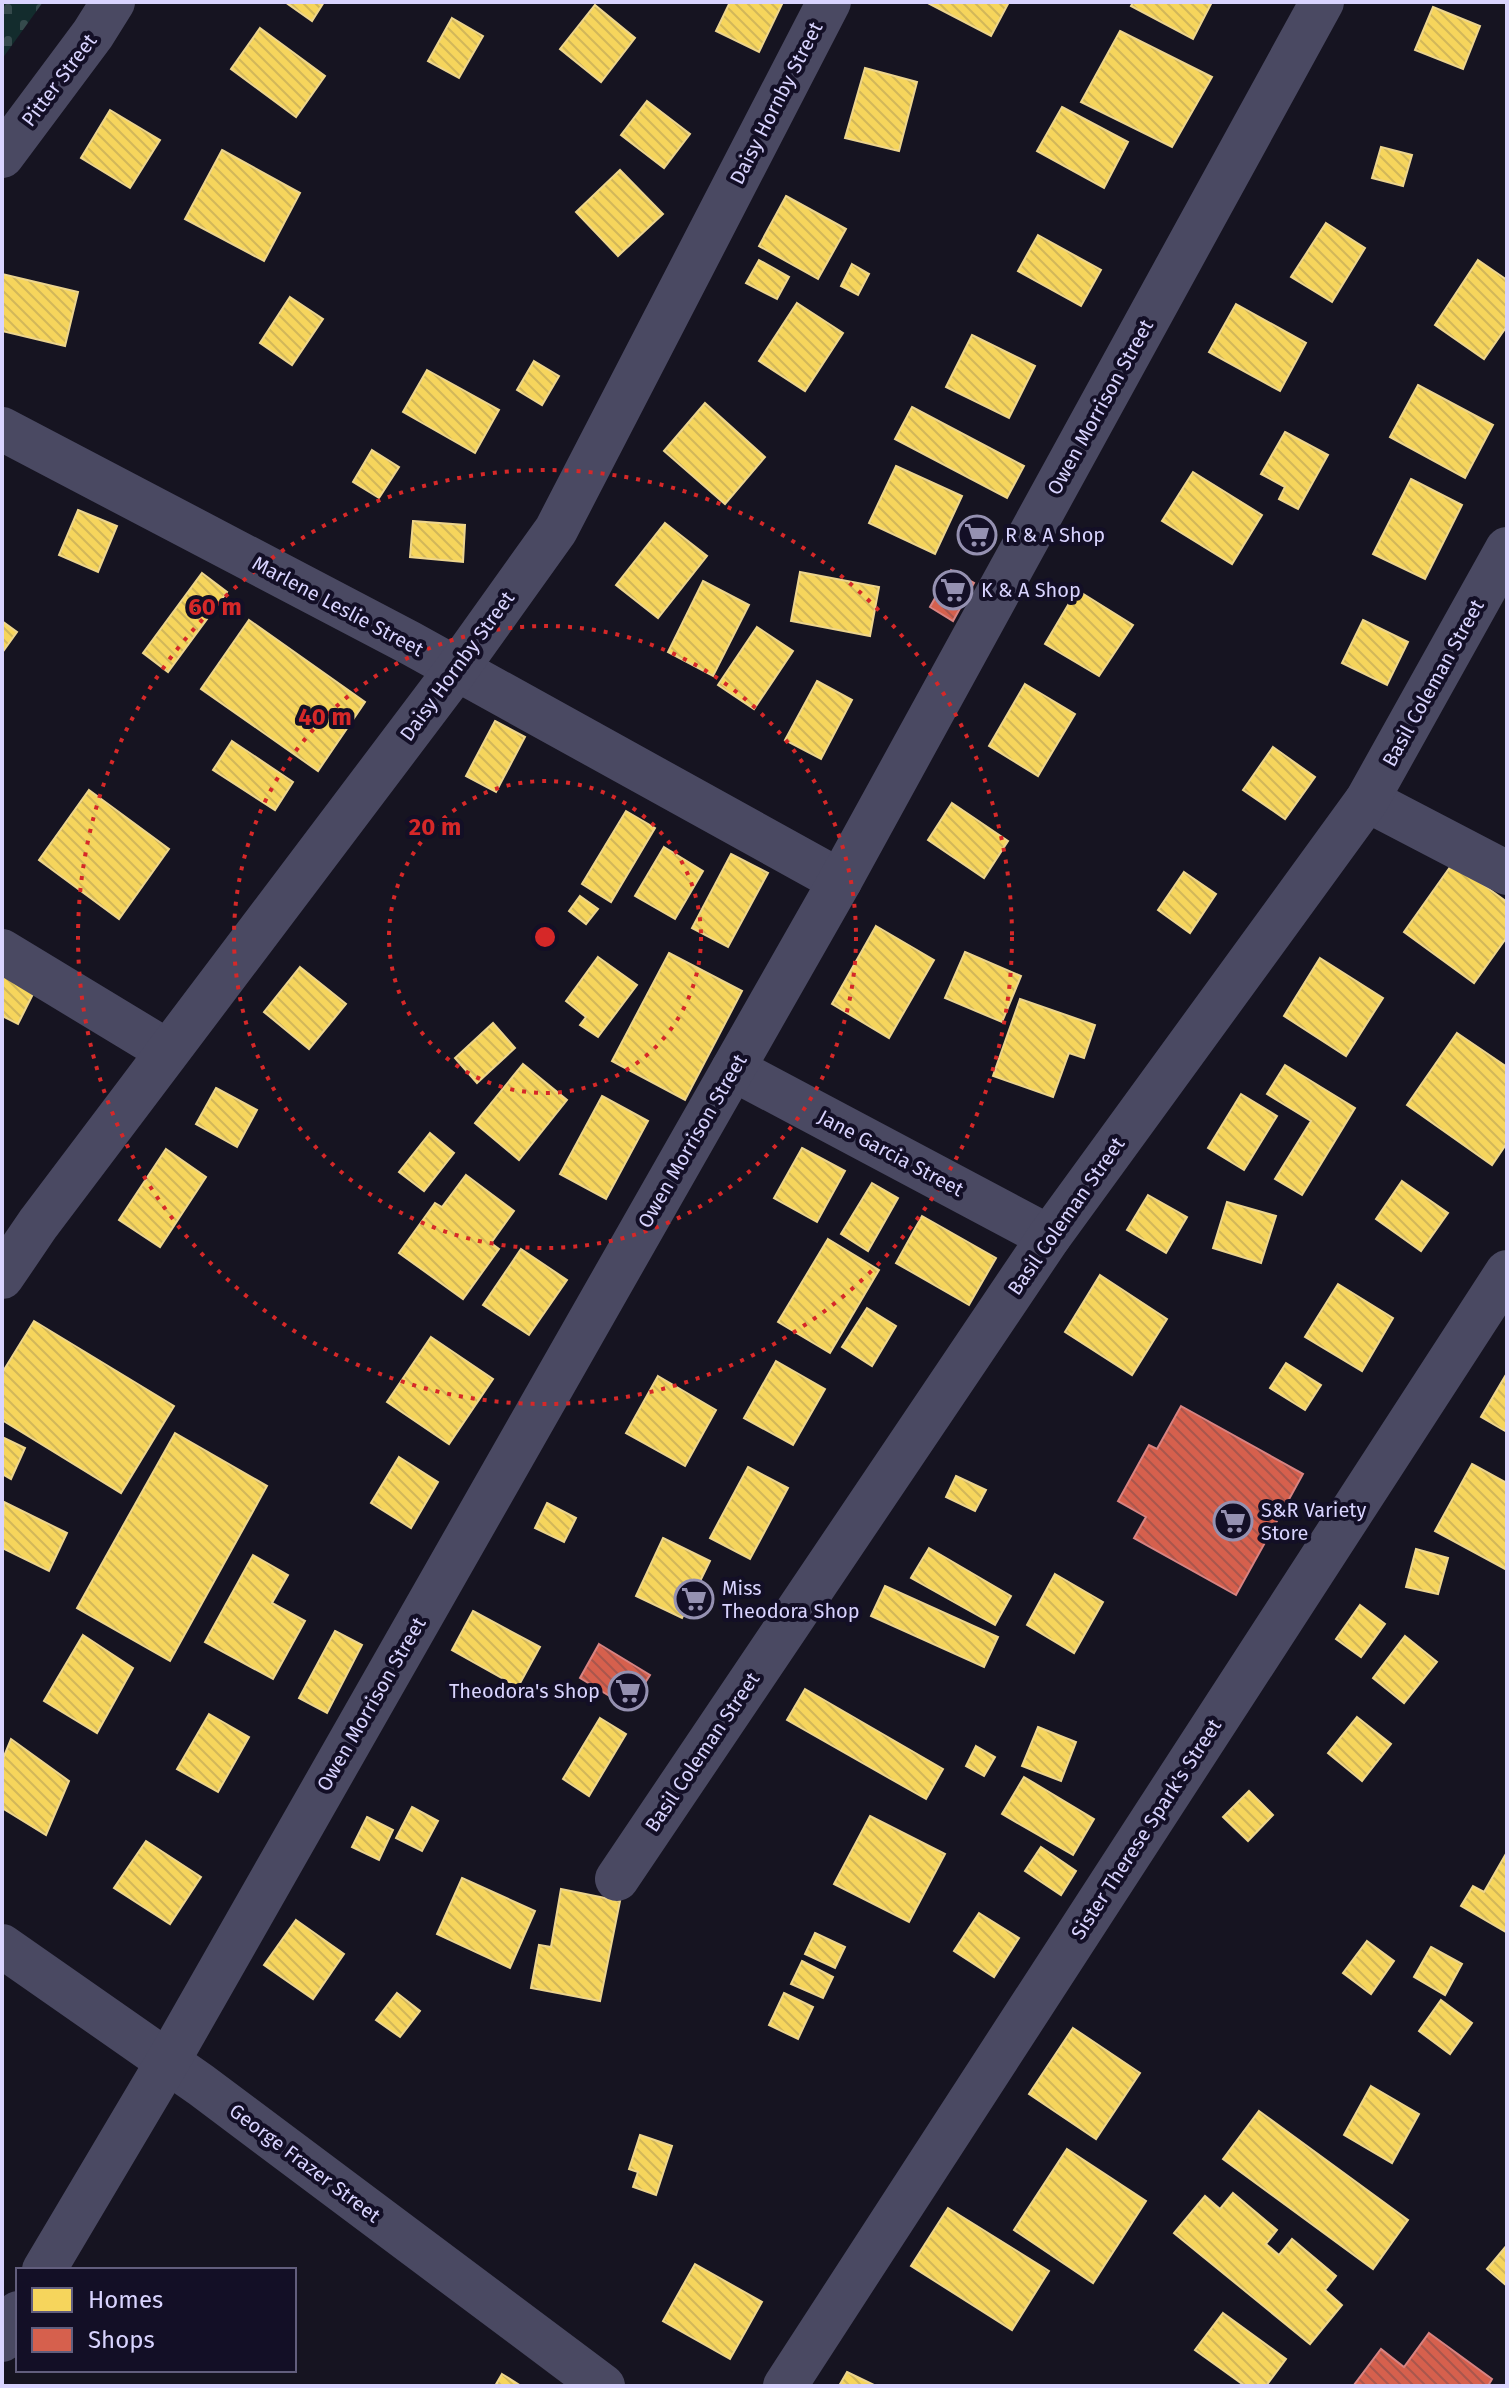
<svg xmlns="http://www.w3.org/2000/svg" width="1509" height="2388" viewBox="0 0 1509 2388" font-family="'Fira Sans',sans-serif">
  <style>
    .cemetery { fill: url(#cemetery-stones) }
    .homes { fill: url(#homes-back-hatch); stroke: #edd58d; stroke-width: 2 }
    .shops { fill: url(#shops-back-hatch); stroke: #d78382; stroke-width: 2 }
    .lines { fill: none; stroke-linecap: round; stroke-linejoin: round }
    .minor { stroke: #4a4962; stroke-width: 44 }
    .tertiary { stroke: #4a4962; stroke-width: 44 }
    .ring { fill: none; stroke: #d62828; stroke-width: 4; stroke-dasharray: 4 8 }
    .labels { text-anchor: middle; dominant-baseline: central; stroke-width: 8; stroke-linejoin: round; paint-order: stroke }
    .street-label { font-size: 20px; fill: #d9d4ff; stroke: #130f26 }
    .poi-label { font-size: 20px; fill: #d9d4ff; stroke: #130f26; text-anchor: start }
    .centre { fill: #d62828; stroke: #130f26; stroke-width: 4 }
    .ring-label { font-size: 24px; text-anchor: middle; font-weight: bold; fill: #d62828; stroke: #130f26; stroke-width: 8; stroke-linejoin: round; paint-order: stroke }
  </style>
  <defs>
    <pattern id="cemetery-stones" width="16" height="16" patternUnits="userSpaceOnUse" patternTransform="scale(2)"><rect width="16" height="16" fill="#132c2d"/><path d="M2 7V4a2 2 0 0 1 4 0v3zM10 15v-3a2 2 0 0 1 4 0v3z" fill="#354a4c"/></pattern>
    <pattern id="homes-back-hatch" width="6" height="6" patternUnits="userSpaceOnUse" patternTransform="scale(2)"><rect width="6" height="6" fill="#f6d55c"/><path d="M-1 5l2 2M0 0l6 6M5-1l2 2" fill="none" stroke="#d2b759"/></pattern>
    <pattern id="shops-back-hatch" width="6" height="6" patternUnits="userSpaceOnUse" patternTransform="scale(2)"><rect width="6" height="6" fill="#d6604d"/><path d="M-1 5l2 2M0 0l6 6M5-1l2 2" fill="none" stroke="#a9564d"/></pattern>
  </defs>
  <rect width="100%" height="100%" fill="#161421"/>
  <polygon class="cemetery" points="2,2 43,2 2,59"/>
  <g class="homes">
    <polygon points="285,2 324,2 312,21"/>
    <polygon points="730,2 783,2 759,52 716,31"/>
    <polygon points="926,2 1009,2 991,36"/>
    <polygon points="1133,2 1212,2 1193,39 1131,6"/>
    <polygon points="595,5 635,38 601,82 560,49"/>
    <polygon points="1433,7 1480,26 1463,69 1415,50"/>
    <polygon points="452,18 483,36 459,78 428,61"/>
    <polygon points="260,28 325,76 296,117 231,69"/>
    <polygon points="1120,31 1212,77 1172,147 1081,102"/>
    <polygon points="865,68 917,82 899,151 845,138"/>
    <polygon points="647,101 690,134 664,168 621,135"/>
    <polygon points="1062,107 1128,142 1104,188 1037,151"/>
    <polygon points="110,110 160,140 130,188 81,158"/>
    <polygon points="1381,147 1412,155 1403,186 1372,178"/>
    <polygon points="222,150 300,193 264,261 185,219"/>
    <polygon points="620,170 663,214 618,256 576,212"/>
    <polygon points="786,196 846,229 818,279 759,246"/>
    <polygon points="1326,223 1365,248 1332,302 1291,277"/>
    <polygon points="1038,235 1101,270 1081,306 1018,271"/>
    <polygon points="759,260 789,277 777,299 746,283"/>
    <polygon points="1478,260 1507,280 1507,326 1484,359 1435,325"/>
    <polygon points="852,264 869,274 858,295 841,286"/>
    <polygon points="2,274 78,292 65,346 2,331"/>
    <polygon points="290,297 323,319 292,365 260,343"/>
    <polygon points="797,303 843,333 805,391 759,361"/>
    <polygon points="1236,304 1306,343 1280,391 1209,352"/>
    <polygon points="972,335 1035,366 1009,418 946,387"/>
    <polygon points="534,361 559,376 542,405 517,390"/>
    <polygon points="427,370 499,410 475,453 403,412"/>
    <polygon points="1418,385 1493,425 1465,478 1390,437"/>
    <polygon points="705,403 765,457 725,504 664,451"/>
    <polygon points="912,407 1024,466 1007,498 895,439"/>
    <polygon points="1285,432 1328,455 1298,509 1279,499 1285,487 1261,474"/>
    <polygon points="372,450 399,467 379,498 353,482"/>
    <polygon points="896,466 962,496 935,554 869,523"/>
    <polygon points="1193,472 1262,515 1232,564 1162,521"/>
    <polygon points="1411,479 1462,505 1425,579 1373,554"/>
    <polygon points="78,510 117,526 98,572 59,555"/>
    <polygon points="413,521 465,525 463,562 410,557"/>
    <polygon points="665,523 707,556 658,618 616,585"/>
    <polygon points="800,572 879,587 870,636 791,621"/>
    <polygon points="202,573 227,592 168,672 143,653"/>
    <polygon points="703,581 749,605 713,676 668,652"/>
    <polygon points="1077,590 1133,625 1099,676 1045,644"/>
    <polygon points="249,620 365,702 318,771 201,689"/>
    <polygon points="1363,620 1408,642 1387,685 1342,663"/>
    <polygon points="2,621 17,632 2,653"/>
    <polygon points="757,627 793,651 754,709 718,685"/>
    <polygon points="817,681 852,700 821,759 785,740"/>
    <polygon points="1025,684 1075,714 1038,776 989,746"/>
    <polygon points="495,721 525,737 496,792 466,776"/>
    <polygon points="232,741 293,782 275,810 213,770"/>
    <polygon points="1273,747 1315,777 1285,819 1243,790"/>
    <polygon points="89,790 169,849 119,919 39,860"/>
    <polygon points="952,803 1008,841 984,878 928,840"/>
    <polygon points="626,811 655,828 611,902 582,884"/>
    <polygon points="664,847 703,871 675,919 635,896"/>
    <polygon points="731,854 768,873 728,947 692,928"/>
    <polygon points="1453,863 1507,902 1507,937 1474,983 1404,932"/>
    <polygon points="1184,872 1216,894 1190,933 1158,910"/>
    <polygon points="580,896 598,909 586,924 569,911"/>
    <polygon points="876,926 934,960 889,1038 832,1004"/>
    <polygon points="965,952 1021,976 1002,1022 945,998"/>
    <polygon points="669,953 742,991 685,1100 612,1061"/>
    <polygon points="598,957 637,985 598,1037 580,1025 586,1017 566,1001"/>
    <polygon points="1320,958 1383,998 1346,1056 1284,1016"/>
    <polygon points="2,963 39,982 18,1024 2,1016"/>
    <polygon points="300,967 346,1004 309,1049 264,1012"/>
    <polygon points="1020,999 1095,1025 1084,1058 1069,1053 1053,1097 993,1076"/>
    <polygon points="493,1023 515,1048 477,1083 455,1058"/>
    <polygon points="1457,1033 1507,1067 1507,1143 1492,1165 1407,1105"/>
    <polygon points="523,1064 567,1100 519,1160 475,1123"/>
    <polygon points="1285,1065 1355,1108 1302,1195 1275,1179 1311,1121 1267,1094"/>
    <polygon points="216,1088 257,1110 237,1147 196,1124"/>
    <polygon points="1241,1094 1277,1116 1244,1170 1208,1148"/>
    <polygon points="602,1096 648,1121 606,1199 560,1174"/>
    <polygon points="430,1133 454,1153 424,1191 399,1172"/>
    <polygon points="802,1148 845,1171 817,1222 774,1198"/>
    <polygon points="166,1149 206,1177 160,1247 119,1220"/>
    <polygon points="466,1175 514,1211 491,1243 499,1249 463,1299 399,1253 435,1203 442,1207"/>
    <polygon points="1402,1181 1448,1213 1421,1251 1376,1219"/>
    <polygon points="872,1183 898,1198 868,1251 841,1234"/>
    <polygon points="1148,1195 1187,1217 1166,1253 1127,1230"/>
    <polygon points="1227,1202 1276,1216 1261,1263 1213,1248"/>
    <polygon points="922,1216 996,1258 969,1305 896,1263"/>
    <polygon points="828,1239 879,1270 830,1353 778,1322"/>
    <polygon points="521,1249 567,1280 529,1335 483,1305"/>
    <polygon points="1100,1275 1167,1319 1132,1375 1065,1332"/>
    <polygon points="1338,1284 1393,1318 1362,1371 1305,1337"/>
    <polygon points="867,1308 896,1326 872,1366 842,1347"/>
    <polygon points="34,1321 174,1406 121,1493 2,1420 2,1373"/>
    <polygon points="431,1337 493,1379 449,1444 387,1402"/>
    <polygon points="776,1361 825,1389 793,1445 744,1418"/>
    <polygon points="1286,1363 1321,1385 1305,1410 1270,1388"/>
    <polygon points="1507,1373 1507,1432 1481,1417"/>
    <polygon points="658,1376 716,1410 685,1466 626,1433"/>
    <polygon points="175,1433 267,1486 170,1661 77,1608"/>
    <polygon points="2,1437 25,1448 11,1479 2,1474"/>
    <polygon points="399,1457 438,1482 411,1528 371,1503"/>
    <polygon points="1472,1464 1507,1483 1507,1570 1435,1531"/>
    <polygon points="748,1467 788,1488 750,1559 710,1538"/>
    <polygon points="956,1476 986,1490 975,1511 946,1497"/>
    <polygon points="4,1502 67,1533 49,1571 2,1548"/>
    <polygon points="547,1503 576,1518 564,1542 535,1528"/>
    <polygon points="663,1538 710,1561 682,1618 636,1596"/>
    <polygon points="929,1548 1011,1596 995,1625 911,1578"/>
    <polygon points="1416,1549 1448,1558 1438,1594 1406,1587"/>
    <polygon points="253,1555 288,1575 272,1603 305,1621 273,1679 205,1642"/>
    <polygon points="1055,1574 1103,1602 1074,1653 1027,1625"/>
    <polygon points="885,1586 998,1637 984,1667 871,1616"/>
    <polygon points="1360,1605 1385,1624 1361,1657 1336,1639"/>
    <polygon points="473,1611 540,1647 518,1687 452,1650"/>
    <polygon points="335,1631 362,1645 327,1713 299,1698"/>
    <polygon points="83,1635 133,1668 97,1733 44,1701"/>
    <polygon points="1405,1636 1437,1662 1404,1703 1373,1678"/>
    <polygon points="805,1689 943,1769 926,1799 787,1720"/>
    <polygon points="209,1714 249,1737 218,1792 177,1769"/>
    <polygon points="1357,1717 1391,1744 1362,1781 1328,1753"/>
    <polygon points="600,1718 626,1734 589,1796 563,1779"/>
    <polygon points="1038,1727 1076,1742 1061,1781 1022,1766"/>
    <polygon points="11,1739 69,1781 46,1835 2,1808 2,1761"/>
    <polygon points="976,1746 995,1757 984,1776 966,1766"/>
    <polygon points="1024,1777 1094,1819 1073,1855 1002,1814"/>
    <polygon points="1249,1791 1273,1815 1248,1841 1223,1817"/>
    <polygon points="412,1807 438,1821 422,1851 396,1838"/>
    <polygon points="870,1816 945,1854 909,1922 834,1884"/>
    <polygon points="367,1817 393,1830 379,1860 352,1847"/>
    <polygon points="146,1841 201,1877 170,1924 114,1888"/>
    <polygon points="1041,1847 1076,1871 1061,1895 1025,1871"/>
    <polygon points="1507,1852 1507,1930 1506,1932 1461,1906 1473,1886 1484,1892"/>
    <polygon points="462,1878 535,1911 510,1968 437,1934"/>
    <polygon points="561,1889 620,1901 600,2001 531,1988 539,1945 551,1947"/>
    <polygon points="979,1913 1019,1938 994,1977 954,1951"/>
    <polygon points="296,1920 344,1954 313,1999 264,1965"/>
    <polygon points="815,1933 845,1947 835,1968 805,1954"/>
    <polygon points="1367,1941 1394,1961 1371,1994 1343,1973"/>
    <polygon points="1431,1947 1462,1964 1445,1995 1414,1977"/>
    <polygon points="802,1961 833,1977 823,1998 791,1984"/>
    <polygon points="397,1993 420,2011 400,2037 376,2020"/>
    <polygon points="784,1993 813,2007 798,2039 769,2025"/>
    <polygon points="1441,2000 1472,2023 1450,2054 1419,2031"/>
    <polygon points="1073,2028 1140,2073 1096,2139 1029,2094"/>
    <polygon points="1371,2086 1419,2114 1392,2163 1344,2135"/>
    <polygon points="1259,2111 1408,2220 1373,2269 1223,2159"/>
    <polygon points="640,2135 672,2146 656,2195 633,2187 638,2172 629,2169"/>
    <polygon points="1067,2149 1146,2201 1093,2283 1014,2230"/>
    <polygon points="1233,2193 1277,2230 1266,2244 1279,2255 1292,2239 1336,2276 1325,2290 1342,2305 1310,2344 1174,2233 1205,2196 1220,2209"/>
    <polygon points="948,2208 1049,2271 1012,2330 911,2266"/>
    <polygon points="1507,2245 1507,2286 1487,2269"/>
    <polygon points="695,2264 762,2302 730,2359 663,2321"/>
    <polygon points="1223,2313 1286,2359 1266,2386 1245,2386 1195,2350"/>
    <polygon points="847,2372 876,2386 839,2386"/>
    <polygon points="502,2374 521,2386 495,2386"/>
  </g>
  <g class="shops">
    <polygon points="951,570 974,583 953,621 930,607"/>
    <polygon points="1181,1406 1303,1474 1236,1595 1134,1538 1146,1517 1118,1501 1149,1445 1157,1449"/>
    <polygon points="599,1644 650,1675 629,1708 580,1678"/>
    <polygon points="1429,2333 1492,2379 1488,2386 1354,2385 1381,2349 1404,2367"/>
  </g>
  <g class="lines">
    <g class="minor">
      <polyline points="2,156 93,34 113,2"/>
      <polyline points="2,429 410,643 840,881"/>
      <polyline points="1367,800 1507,873"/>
      <polyline points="2,951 167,1051"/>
      <polyline points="733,1069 1049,1237"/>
      <polyline points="617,1879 1049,1237 1367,800 1507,549"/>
      <polyline points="2,1946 201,2085 603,2386"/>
      <polyline points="44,2270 168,2061 840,881 1322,2"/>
      <polyline points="2,2340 18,2313"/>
      <polyline points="785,2386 1507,1272"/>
    </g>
    <polyline class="tertiary" points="2,1277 38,1224 456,670 556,530 829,2"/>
  </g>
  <g class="ring">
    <circle cx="545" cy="937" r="156"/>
    <circle cx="545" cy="937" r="311"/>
    <circle cx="545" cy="937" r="467"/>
  </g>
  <defs>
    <g id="supermarket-ring" transform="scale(2)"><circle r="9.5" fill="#130f26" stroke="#9591b1" stroke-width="1.5"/><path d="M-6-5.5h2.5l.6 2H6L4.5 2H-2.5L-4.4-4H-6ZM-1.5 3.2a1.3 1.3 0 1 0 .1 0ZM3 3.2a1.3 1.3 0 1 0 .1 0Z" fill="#9591b1"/></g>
  </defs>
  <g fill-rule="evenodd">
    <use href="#supermarket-ring" x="977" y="535"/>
    <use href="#supermarket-ring" x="953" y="590"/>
    <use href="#supermarket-ring" x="1233" y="1521"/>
    <use href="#supermarket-ring" x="694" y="1599"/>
    <use href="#supermarket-ring" x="628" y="1691"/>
  </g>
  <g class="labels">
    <g class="street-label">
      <text transform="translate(59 80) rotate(-53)">Pitter Street</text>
      <text transform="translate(776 103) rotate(-63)">Daisy Hornby Street</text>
      <text transform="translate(1100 407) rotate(-61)">Owen Morrison Street</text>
      <text transform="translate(338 606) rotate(28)">Marlene Leslie Street</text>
      <text transform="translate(457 666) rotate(-54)">Daisy Hornby Street</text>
      <text transform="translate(1433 683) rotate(-61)">Basil Coleman Street</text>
      <text transform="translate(692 1141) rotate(-60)">Owen Morrison Street</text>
      <text transform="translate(891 1153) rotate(28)">Jane Garcia Street</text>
      <text transform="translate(1066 1216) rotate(-55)">Basil Coleman Street</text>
      <text transform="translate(371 1704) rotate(-60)">Owen Morrison Street</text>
      <text transform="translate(702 1752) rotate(-56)">Basil Coleman Street</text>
      <text transform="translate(1146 1829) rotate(-57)">Sister Therese Spark's Street</text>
      <text transform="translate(305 2163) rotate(37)">George Frazer Street</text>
    </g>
    <g class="poi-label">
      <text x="1005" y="535">R &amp; A Shop</text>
      <text x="981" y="590">K &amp; A Shop</text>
      <text x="1261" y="1510">S&amp;R Variety<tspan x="1261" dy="23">Store</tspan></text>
      <text x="722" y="1588">Miss<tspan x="722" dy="23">Theodora Shop</tspan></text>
      <text x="600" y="1691" text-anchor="end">Theodora's Shop</text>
    </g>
  </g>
  <circle cx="545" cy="937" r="12" class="centre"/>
  <g class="ring-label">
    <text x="215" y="615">60 m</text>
    <text x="325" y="725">40 m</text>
    <text x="435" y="835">20 m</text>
  </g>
  <rect width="1509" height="2388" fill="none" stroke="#d9d4ff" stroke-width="8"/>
  <rect x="16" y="2268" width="280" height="104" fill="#130f26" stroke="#625e7d" stroke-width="2"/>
  <rect x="32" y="2288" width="40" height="24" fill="#f6d55c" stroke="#625e7d" stroke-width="2"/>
  <text x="88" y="2308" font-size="24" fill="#d9d4ff">Homes</text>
  <rect x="32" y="2328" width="40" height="24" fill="#d6604d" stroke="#625e7d" stroke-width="2"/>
  <text x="88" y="2348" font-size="24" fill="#d9d4ff">Shops</text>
</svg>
